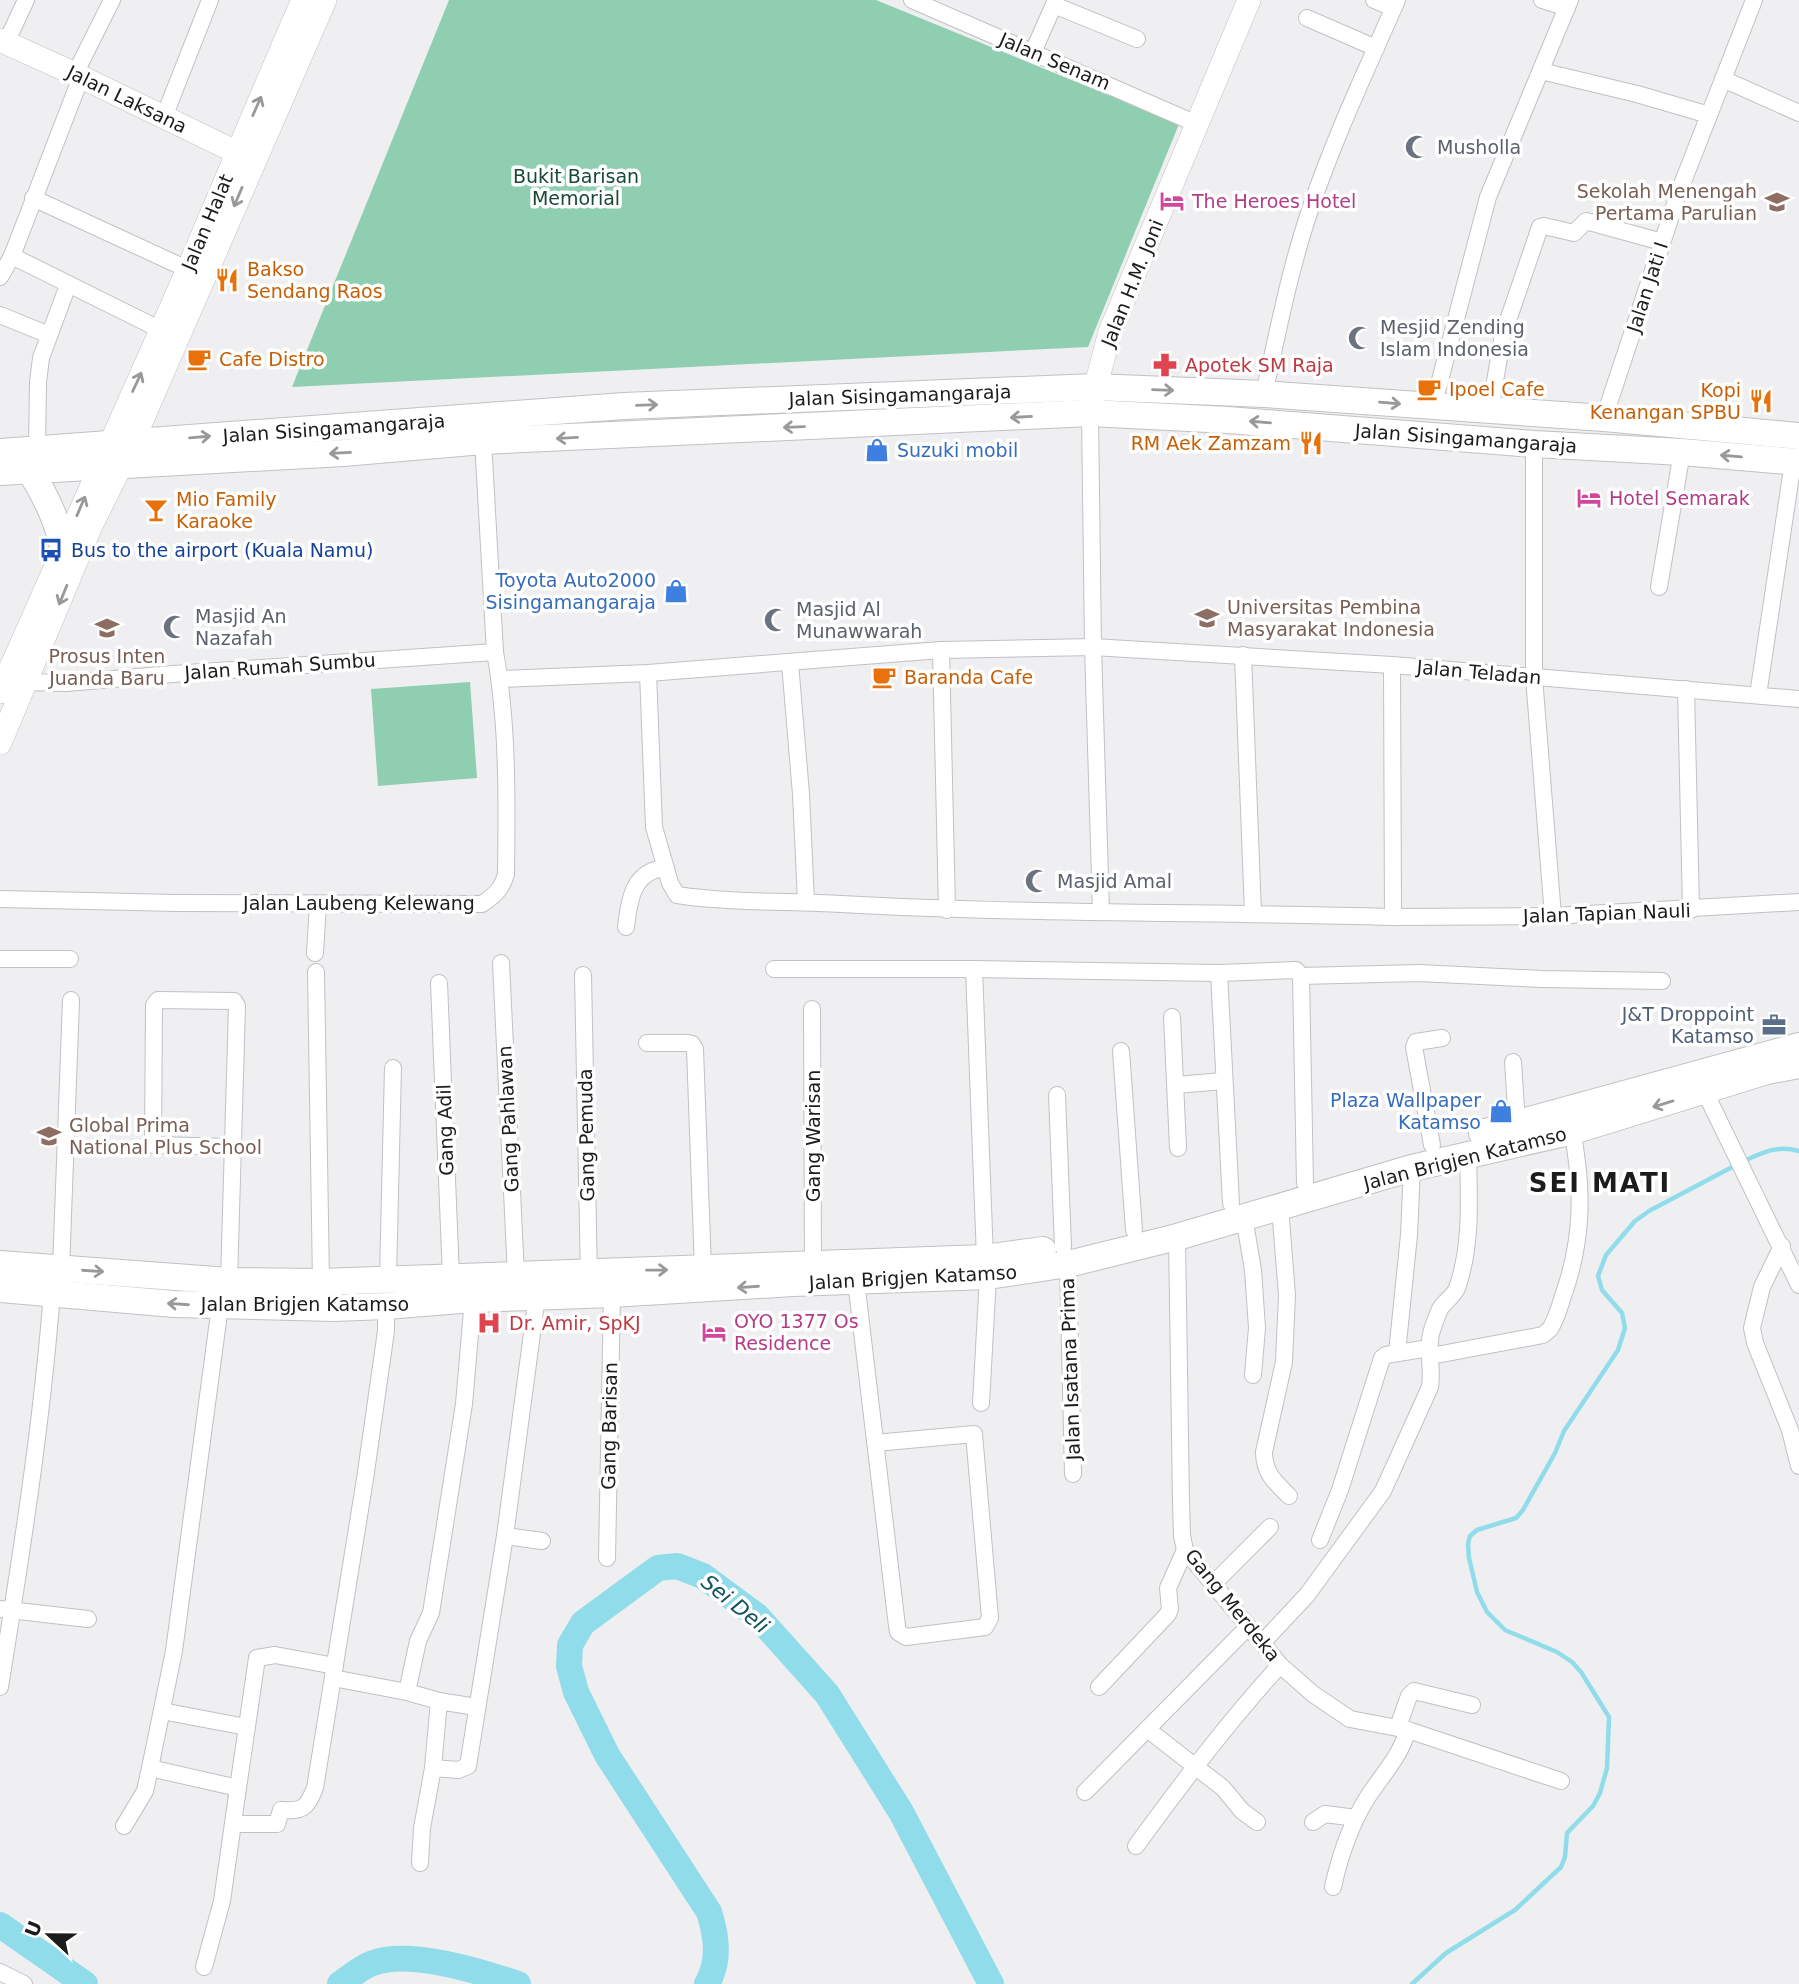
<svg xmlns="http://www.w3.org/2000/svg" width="1799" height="1984" viewBox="0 0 1799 1984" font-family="'DejaVu Sans',sans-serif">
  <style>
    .green { fill: #90ceb1 }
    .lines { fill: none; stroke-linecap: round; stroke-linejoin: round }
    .stream { stroke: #91dceb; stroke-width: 4.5 }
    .river { stroke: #91dceb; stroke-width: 26 }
    .street-casing { stroke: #c0c1c3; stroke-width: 18 }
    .secondary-casing { stroke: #c0c1c3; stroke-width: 24 }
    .primary-casing { stroke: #c0c1c3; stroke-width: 28 }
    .street { stroke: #fff; stroke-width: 16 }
    .secondary { stroke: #fff; stroke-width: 23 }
    .primary { stroke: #fff; stroke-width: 26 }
    .oneway { stroke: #999 }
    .labels { text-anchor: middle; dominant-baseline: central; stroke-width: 7; stroke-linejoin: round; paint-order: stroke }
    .street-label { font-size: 19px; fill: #1c1c1c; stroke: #fff }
    .worship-label { font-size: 19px; fill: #5b616d; stroke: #fff; text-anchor: start }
    .park-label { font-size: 19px; fill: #174935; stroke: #fff }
    .education-label { font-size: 19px; fill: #785e54; stroke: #fff; text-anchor: start }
    .hotel-label { font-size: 19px; fill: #b23c85; stroke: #fff; text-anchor: start }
    .food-label { font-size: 19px; fill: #c56008; stroke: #fff; text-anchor: start }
    .health-label { font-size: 19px; fill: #be3a42; stroke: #fff; text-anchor: start }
    .shop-label { font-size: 19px; fill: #366cbe; stroke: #fff; text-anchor: end }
    .transit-label { font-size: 19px; fill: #164399; stroke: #fff; text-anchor: start }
    .service-label { font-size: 19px; fill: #4e5e75; stroke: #fff; text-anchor: end }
    .water-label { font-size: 21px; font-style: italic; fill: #0f515c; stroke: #fff }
    .district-label { font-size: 26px; font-weight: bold; letter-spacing: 2px; fill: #1c1c1c; stroke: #fff }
  </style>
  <rect width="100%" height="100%" fill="#efeff1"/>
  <g class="green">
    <polygon points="449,0 876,0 1179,124 1088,347 292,387"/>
    <polygon points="470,682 477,778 378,786 371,689"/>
  </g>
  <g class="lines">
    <g class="stream">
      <path d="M1744,1161c19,-9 34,-16 55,-10"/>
      <polyline points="1412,1984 1446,1953 1515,1910 1561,1867 1565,1857 1567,1833 1593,1806 1600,1793 1607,1768 1609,1717 1581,1672 1572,1662 1557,1652 1505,1630 1487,1612 1477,1592 1469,1558 1468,1544 1470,1536 1477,1530 1516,1518 1523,1510 1555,1453 1564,1431 1618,1350 1625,1328 1622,1313 1602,1290 1598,1276 1606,1255 1635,1221 1649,1211 1736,1165"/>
    </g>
    <g class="river">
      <polyline points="0,1925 85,1984"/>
      <path d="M340,1984c10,-7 21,-17 33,-21 36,-14 109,9 145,21"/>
      <path d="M707,1984c13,-23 10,-47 2,-72l-102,-157 -31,-63 -7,-26 1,-21 13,-22 75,-55 19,-2 26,10 54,40 70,78 74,118 90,172"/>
    </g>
    <g class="street-casing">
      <g id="street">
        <polyline points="912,0 1197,124"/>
        <polyline points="1374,0 1393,8"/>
        <polyline points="1542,0 1567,8"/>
        <polyline points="1054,5 1137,39"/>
        <polyline points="1307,18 1376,48"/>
        <polyline points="6,43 26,0"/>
        <polyline points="1033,52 1056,0"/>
        <polyline points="1541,71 1637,94 1709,115"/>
        <polyline points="75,74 112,0"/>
        <polyline points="1723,79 1799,113"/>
        <polyline points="164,117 210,0"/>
        <polyline points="33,198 187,269"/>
        <polyline points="12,256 161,330"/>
        <polyline points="0,277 12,256 81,77"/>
        <polyline points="0,315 49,335"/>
        <path d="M1264,394c14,-63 26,-126 47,-187 24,-71 56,-138 86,-207"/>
        <polyline points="1433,407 1488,197 1570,0"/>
        <polyline points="1490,410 1503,335 1540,227 1544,226 1574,233 1586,221 1662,242"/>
        <polyline points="1090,413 1093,647 1101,911"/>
        <polyline points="1604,418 1679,192 1754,0"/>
        <polyline points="1534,444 1534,677 1553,916"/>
        <polyline points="37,450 38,382 41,358 68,285"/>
        <polyline points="1659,587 1682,452"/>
        <polyline points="941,650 947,910"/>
        <polyline points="1243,655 1253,913"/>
        <polyline points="790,663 801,794 806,902"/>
        <polyline points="1392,665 1393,917 1553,916 1799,902"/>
        <path d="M648,673l6,154 16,56 7,12c54,8 109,6 164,9 184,10 368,8 552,13"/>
        <polyline points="499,679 648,673 941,650 1093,647 1392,665 1799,699"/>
        <polyline points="24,682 66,683 173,674 495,652"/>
        <polyline points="1686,689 1691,910"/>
        <polyline points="1758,695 1793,462"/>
        <path d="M0,899l177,4 305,1c13,-9 20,-15 24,-30 1,-74 2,-150 -11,-222l-12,-211"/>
        <path d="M626,927c3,-27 7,-57 40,-59"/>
        <polyline points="315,953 318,904"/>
        <polyline points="0,959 70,959"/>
        <polyline points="501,963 516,1275"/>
        <polyline points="774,969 974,969 1219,973 1296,970 1301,976 1419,973 1542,979 1662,981"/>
        <polyline points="974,969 985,1258"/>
        <polyline points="316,972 321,1282"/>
        <polyline points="1219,973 1231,1203"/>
        <polyline points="583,975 589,1279"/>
        <polyline points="1301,976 1305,1183"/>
        <polyline points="439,983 451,1277"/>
        <polyline points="812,1009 813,1264"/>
        <polyline points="1172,1017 1178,1148"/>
        <polyline points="647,1043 686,1043 692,1044 695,1049 703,1269"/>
        <polyline points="1121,1051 1134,1230"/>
        <polyline points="1513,1062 1517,1124"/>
        <polyline points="1176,1085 1224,1081"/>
        <polyline points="1705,1092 1799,1285"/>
        <polyline points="1057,1095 1063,1247"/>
        <polyline points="1432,1145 1414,1047 1416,1042 1442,1038"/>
        <path d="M1280,1207l7,88 -3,67 -20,90c0,21 11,30 25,44"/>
        <polyline points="1244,1217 1253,1270 1257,1328 1253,1375"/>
        <polyline points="1177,1237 1181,1502 1182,1536 1185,1550 1280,1665 1313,1694 1350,1719 1408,1730 1561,1781"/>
        <polyline points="1782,1246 1762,1287 1752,1328 1755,1343 1790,1430 1799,1466"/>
        <polyline points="1068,1264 1073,1474"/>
        <polyline points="61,1269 71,1000"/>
        <polyline points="388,1278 393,1068"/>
        <polyline points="229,1281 237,1006 234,1001 158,1000 154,1005 153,1145 233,1147"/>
        <polyline points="856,1281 897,1626 898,1632 906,1637 985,1627 990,1618 974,1434 875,1443"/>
        <polyline points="1397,1353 1409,1235 1412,1168"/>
        <path d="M1431,1356l112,-21 7,-6c7,-11 10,-24 14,-36 20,-57 19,-109 7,-168"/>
        <polyline points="981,1403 988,1276"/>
        <polyline points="505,1536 542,1541"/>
        <polyline points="1320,1540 1340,1490 1382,1358 1386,1355 1429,1348"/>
        <polyline points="607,1558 612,1294"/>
        <polyline points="1213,1584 1270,1527"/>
        <polyline points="0,1609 88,1619"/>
        <path d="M1262,1643l45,-48 76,-104 47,-104c3,-18 -3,-36 1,-53 2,-8 6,-18 9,-25 5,-8 14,-13 17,-21 15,-42 12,-90 11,-134"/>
        <polyline points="333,1678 407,1692 439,1701"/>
        <path d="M0,1687c21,-131 42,-263 52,-395"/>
        <polyline points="1099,1687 1168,1614 1170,1609 1168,1588 1185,1550"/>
        <polyline points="407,1692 418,1641 431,1613 464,1404 473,1299"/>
        <polyline points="162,1711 246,1727"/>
        <polyline points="1398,1727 1409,1696 1414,1691 1472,1705"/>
        <polyline points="1147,1729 1223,1788 1242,1811 1257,1822"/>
        <polyline points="433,1768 439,1701 476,1707"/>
        <polyline points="238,1788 257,1658 275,1655 335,1666"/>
        <polyline points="1085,1792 1248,1627"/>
        <polyline points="1313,1822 1325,1814 1356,1818"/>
        <path d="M233,1824h44l4,-14c21,1 25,0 34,-22l50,-309 21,-148v-25"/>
        <polyline points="124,1826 145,1791 150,1768"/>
        <path d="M1136,1846c46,-63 92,-124 144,-181"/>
        <polyline points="420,1863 422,1828 433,1768 458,1770 468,1766 505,1536 537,1296"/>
        <path d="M1333,1887c7,-32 18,-64 36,-92 15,-22 31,-39 39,-65"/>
        <polyline points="204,1967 222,1901 238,1788 150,1768 174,1651 220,1306"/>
        <polyline points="0,1972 24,1984"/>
      </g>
    </g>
    <g class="secondary-casing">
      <g id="secondary">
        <polyline points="0,40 75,74 236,152"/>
        <polyline points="1091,404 1110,332 1249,0"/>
        <path d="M0,692c56,-128 115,-256 171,-384 45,-102 87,-206 132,-308"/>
        <polyline points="0,743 90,528 132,443 325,0"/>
      </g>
    </g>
    <g class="primary-casing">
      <g id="primary">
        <polyline points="0,452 624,406 1094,387 1264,394 1604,418 1799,436"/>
        <path d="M29,470c17,25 27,47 34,76"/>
        <polyline points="0,472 343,453 483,441 1090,413 1228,420 1534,444 1682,452 1799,462"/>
        <polyline points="1482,1133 1799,1046"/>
        <polyline points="0,1264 229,1281 321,1282 985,1258 1043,1250"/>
        <polyline points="0,1289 174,1304 334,1308 386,1306 473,1299 612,1294 793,1283 988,1276 1068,1264 1177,1237 1412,1168 1573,1131 1767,1071 1799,1065"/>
      </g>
    </g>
    <use href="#street" class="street"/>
    <use href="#secondary" class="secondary"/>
    <use href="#primary" class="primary"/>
  </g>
  <defs><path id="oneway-shaft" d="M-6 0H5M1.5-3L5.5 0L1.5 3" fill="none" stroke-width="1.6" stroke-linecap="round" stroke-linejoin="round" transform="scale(1.75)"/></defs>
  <g class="oneway">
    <use href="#oneway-shaft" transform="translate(257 106) rotate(-66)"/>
    <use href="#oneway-shaft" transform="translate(238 197) rotate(113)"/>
    <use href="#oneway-shaft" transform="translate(137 382) rotate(-65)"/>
    <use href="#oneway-shaft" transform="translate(1163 390) rotate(2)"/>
    <use href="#oneway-shaft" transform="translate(1390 403) rotate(5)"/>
    <use href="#oneway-shaft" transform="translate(647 405) rotate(-2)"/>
    <use href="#oneway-shaft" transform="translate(1021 417) rotate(177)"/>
    <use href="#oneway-shaft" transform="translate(1260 422) rotate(-175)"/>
    <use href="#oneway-shaft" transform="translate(794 427) rotate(178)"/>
    <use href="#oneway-shaft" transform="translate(200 437) rotate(-5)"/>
    <use href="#oneway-shaft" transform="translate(567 438) rotate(177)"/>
    <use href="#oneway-shaft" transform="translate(340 453) rotate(177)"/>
    <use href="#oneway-shaft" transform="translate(1731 456) rotate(-175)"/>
    <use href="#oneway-shaft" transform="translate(81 506) rotate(-67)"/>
    <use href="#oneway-shaft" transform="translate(63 595) rotate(112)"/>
    <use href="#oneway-shaft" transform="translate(1663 1104) rotate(163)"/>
    <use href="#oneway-shaft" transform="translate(657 1270) rotate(-1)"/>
    <use href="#oneway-shaft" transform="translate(93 1271) rotate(4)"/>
    <use href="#oneway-shaft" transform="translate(748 1287) rotate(176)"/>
    <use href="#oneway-shaft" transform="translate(178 1304) rotate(-176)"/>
  </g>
  <defs>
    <g id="mosque-bare" transform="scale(1.89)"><path d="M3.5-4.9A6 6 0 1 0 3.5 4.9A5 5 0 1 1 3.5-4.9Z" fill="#6b7280" stroke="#fff" stroke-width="2.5" paint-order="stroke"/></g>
    <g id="hotel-bare" transform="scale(1.89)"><path d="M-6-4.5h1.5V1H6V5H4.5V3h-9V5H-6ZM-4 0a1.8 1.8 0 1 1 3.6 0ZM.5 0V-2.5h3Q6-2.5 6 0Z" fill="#d1479c" stroke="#fff" stroke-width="2.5" paint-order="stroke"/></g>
    <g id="school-bare" transform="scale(1.89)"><path d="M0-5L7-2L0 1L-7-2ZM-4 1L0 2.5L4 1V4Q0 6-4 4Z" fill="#8d6e63" stroke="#fff" stroke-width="2.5" paint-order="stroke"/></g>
    <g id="restaurant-bare" transform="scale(1.89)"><path d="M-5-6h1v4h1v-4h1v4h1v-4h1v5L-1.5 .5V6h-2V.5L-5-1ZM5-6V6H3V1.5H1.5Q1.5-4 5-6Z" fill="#e8710a" stroke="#fff" stroke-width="2.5" paint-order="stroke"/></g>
    <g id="cafe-bare" transform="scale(1.89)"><path d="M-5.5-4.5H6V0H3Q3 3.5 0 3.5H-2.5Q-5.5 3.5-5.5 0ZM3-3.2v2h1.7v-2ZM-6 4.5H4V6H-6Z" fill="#e8710a" stroke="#fff" stroke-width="2.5" paint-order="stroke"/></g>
    <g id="pharmacy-bare" transform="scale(1.89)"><path d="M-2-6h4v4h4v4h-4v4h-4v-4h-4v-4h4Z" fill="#e0444e" stroke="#fff" stroke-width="2.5" paint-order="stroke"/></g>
    <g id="shop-bare" transform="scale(1.89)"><path d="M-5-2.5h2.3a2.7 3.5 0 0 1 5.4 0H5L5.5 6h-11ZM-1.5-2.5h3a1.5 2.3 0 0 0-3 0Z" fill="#3f7fe0" stroke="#fff" stroke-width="2.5" paint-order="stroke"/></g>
    <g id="bar-bare" transform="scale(1.89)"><path d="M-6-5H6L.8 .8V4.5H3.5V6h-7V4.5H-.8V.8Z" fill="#e8710a" stroke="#fff" stroke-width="2.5" paint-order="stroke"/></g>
    <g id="bus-bare" transform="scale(1.89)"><path d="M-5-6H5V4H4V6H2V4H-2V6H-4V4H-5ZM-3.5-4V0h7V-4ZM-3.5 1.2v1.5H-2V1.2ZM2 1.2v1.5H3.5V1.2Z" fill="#1a4fb4" stroke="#fff" stroke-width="2.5" paint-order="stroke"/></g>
    <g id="university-bare" transform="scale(1.89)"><path d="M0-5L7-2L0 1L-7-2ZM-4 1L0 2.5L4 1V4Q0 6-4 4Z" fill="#8d6e63" stroke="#fff" stroke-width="2.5" paint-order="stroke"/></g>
    <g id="office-bare" transform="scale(1.89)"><path d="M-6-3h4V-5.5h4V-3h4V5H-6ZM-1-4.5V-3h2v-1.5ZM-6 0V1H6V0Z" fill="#5c6f8a" stroke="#fff" stroke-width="2.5" paint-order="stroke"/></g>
    <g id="hospital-bare" transform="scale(1.89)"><path d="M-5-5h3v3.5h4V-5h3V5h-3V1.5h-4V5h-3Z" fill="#e0444e" stroke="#fff" stroke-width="2.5" paint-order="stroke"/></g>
  </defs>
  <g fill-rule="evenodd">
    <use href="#mosque-bare" x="1417" y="147"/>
    <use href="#hotel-bare" x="1172" y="201"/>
    <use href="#school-bare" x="1777" y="202"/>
    <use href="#restaurant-bare" x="227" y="280"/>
    <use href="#mosque-bare" x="1360" y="338"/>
    <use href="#cafe-bare" x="199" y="359"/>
    <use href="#pharmacy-bare" x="1165" y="365"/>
    <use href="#cafe-bare" x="1429" y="389"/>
    <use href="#restaurant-bare" x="1761" y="401"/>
    <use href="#restaurant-bare" x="1311" y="443"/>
    <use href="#shop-bare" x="877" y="450"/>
    <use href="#hotel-bare" x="1589" y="498"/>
    <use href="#bar-bare" x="156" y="510"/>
    <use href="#bus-bare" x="51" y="550"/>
    <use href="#shop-bare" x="676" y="591"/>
    <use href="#university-bare" x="1207" y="618"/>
    <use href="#mosque-bare" x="776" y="620"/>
    <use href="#mosque-bare" x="175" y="627"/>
    <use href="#school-bare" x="107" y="628"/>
    <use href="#cafe-bare" x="884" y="677"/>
    <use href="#mosque-bare" x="1037" y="881"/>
    <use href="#office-bare" x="1774" y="1025"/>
    <use href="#shop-bare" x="1501" y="1111"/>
    <use href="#school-bare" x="49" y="1136"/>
    <use href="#hospital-bare" x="489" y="1323"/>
    <use href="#hotel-bare" x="714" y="1332"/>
  </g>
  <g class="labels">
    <g class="street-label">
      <text transform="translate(1055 61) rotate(23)">Jalan Senam</text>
      <text transform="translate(127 99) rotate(26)">Jalan Laksana</text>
      <text transform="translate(207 222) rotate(-67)">Jalan Halat</text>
      <text transform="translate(1132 283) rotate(-68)">Jalan H.M. Joni</text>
      <text transform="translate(1647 287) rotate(-72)">Jalan Jati I</text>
      <text transform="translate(900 395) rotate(-2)">Jalan Sisingamangaraja</text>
      <text transform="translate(334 428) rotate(-4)">Jalan Sisingamangaraja</text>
      <text transform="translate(1466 438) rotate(4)">Jalan Sisingamangaraja</text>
      <text transform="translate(280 666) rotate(-4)">Jalan Rumah Sumbu</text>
      <text transform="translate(1479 672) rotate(5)">Jalan Teladan</text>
      <text x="359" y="903">Jalan Laubeng Kelewang</text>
      <text transform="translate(1607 913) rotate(-2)">Jalan Tapian Nauli</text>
      <text transform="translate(508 1119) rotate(-93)">Gang Pahlawan</text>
      <text transform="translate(445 1130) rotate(-92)">Gang Adil</text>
      <text transform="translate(586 1135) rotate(-91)">Gang Pemuda</text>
      <text transform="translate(813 1136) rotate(-90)">Gang Warisan</text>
      <text transform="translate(1465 1158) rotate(-14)">Jalan Brigjen Katamso</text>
      <text transform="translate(913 1277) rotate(-3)">Jalan Brigjen Katamso</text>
      <text x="305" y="1304">Jalan Brigjen Katamso</text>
      <text transform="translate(1070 1369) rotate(-92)">Jalan Isatana Prima</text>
      <text transform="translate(609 1426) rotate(-89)">Gang Barisan</text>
      <text transform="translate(1233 1605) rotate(51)">Gang Merdeka</text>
    </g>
    <g class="worship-label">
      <text x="1437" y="147">Musholla</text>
      <text x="1380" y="327">Mesjid Zending<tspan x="1380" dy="22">Islam Indonesia</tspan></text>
      <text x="796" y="609">Masjid Al<tspan x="796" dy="22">Munawwarah</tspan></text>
      <text x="195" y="616">Masjid An<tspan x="195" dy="22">Nazafah</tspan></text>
      <text x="1057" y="881">Masjid Amal</text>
    </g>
    <g class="park-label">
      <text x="576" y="176">Bukit Barisan<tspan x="576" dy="22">Memorial</tspan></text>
    </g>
    <g class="education-label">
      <text x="1757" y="191" text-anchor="end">Sekolah Menengah<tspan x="1757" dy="22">Pertama Parulian</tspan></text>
      <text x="1227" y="607">Universitas Pembina<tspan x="1227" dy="22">Masyarakat Indonesia</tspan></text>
      <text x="107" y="656" text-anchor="middle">Prosus Inten<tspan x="107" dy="22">Juanda Baru</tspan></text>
      <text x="69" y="1125">Global Prima<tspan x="69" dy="22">National Plus School</tspan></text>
    </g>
    <g class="hotel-label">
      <text x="1192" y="201">The Heroes Hotel</text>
      <text x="1609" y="498">Hotel Semarak</text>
      <text x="734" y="1321">OYO 1377 Os<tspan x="734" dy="22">Residence</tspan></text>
    </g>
    <g class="food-label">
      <text x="247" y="269">Bakso<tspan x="247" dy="22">Sendang Raos</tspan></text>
      <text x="219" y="359">Cafe Distro</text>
      <text x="1449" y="389">Ipoel Cafe</text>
      <text x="1741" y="390" text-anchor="end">Kopi<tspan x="1741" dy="22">Kenangan SPBU</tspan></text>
      <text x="1291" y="443" text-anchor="end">RM Aek Zamzam</text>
      <text x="176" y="499">Mio Family<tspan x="176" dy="22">Karaoke</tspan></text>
      <text x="904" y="677">Baranda Cafe</text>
    </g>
    <g class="health-label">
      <text x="1185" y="365">Apotek SM Raja</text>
      <text x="509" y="1323">Dr. Amir, SpKJ</text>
    </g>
    <g class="shop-label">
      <text x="897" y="450" text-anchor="start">Suzuki mobil</text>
      <text x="656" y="580">Toyota Auto2000<tspan x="656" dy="22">Sisingamangaraja</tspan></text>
      <text x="1481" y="1100">Plaza Wallpaper<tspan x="1481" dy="22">Katamso</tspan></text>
    </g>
    <g class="transit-label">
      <text x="71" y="550">Bus to the airport (Kuala Namu)</text>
    </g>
    <g class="service-label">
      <text x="1754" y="1014">J&amp;T Droppoint<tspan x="1754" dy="22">Katamso</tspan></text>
    </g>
    <g class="water-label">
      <text transform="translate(735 1604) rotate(39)">Sei Deli</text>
    </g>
    <g class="district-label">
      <text x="1600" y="1183">SEI MATI</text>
    </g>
  </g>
  <g transform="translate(49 1935) rotate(292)" stroke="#ffffff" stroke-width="5" paint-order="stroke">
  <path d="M0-5L12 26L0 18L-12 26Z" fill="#1c1c1c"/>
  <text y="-10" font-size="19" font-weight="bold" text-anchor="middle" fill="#1c1c1c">U</text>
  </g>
</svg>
